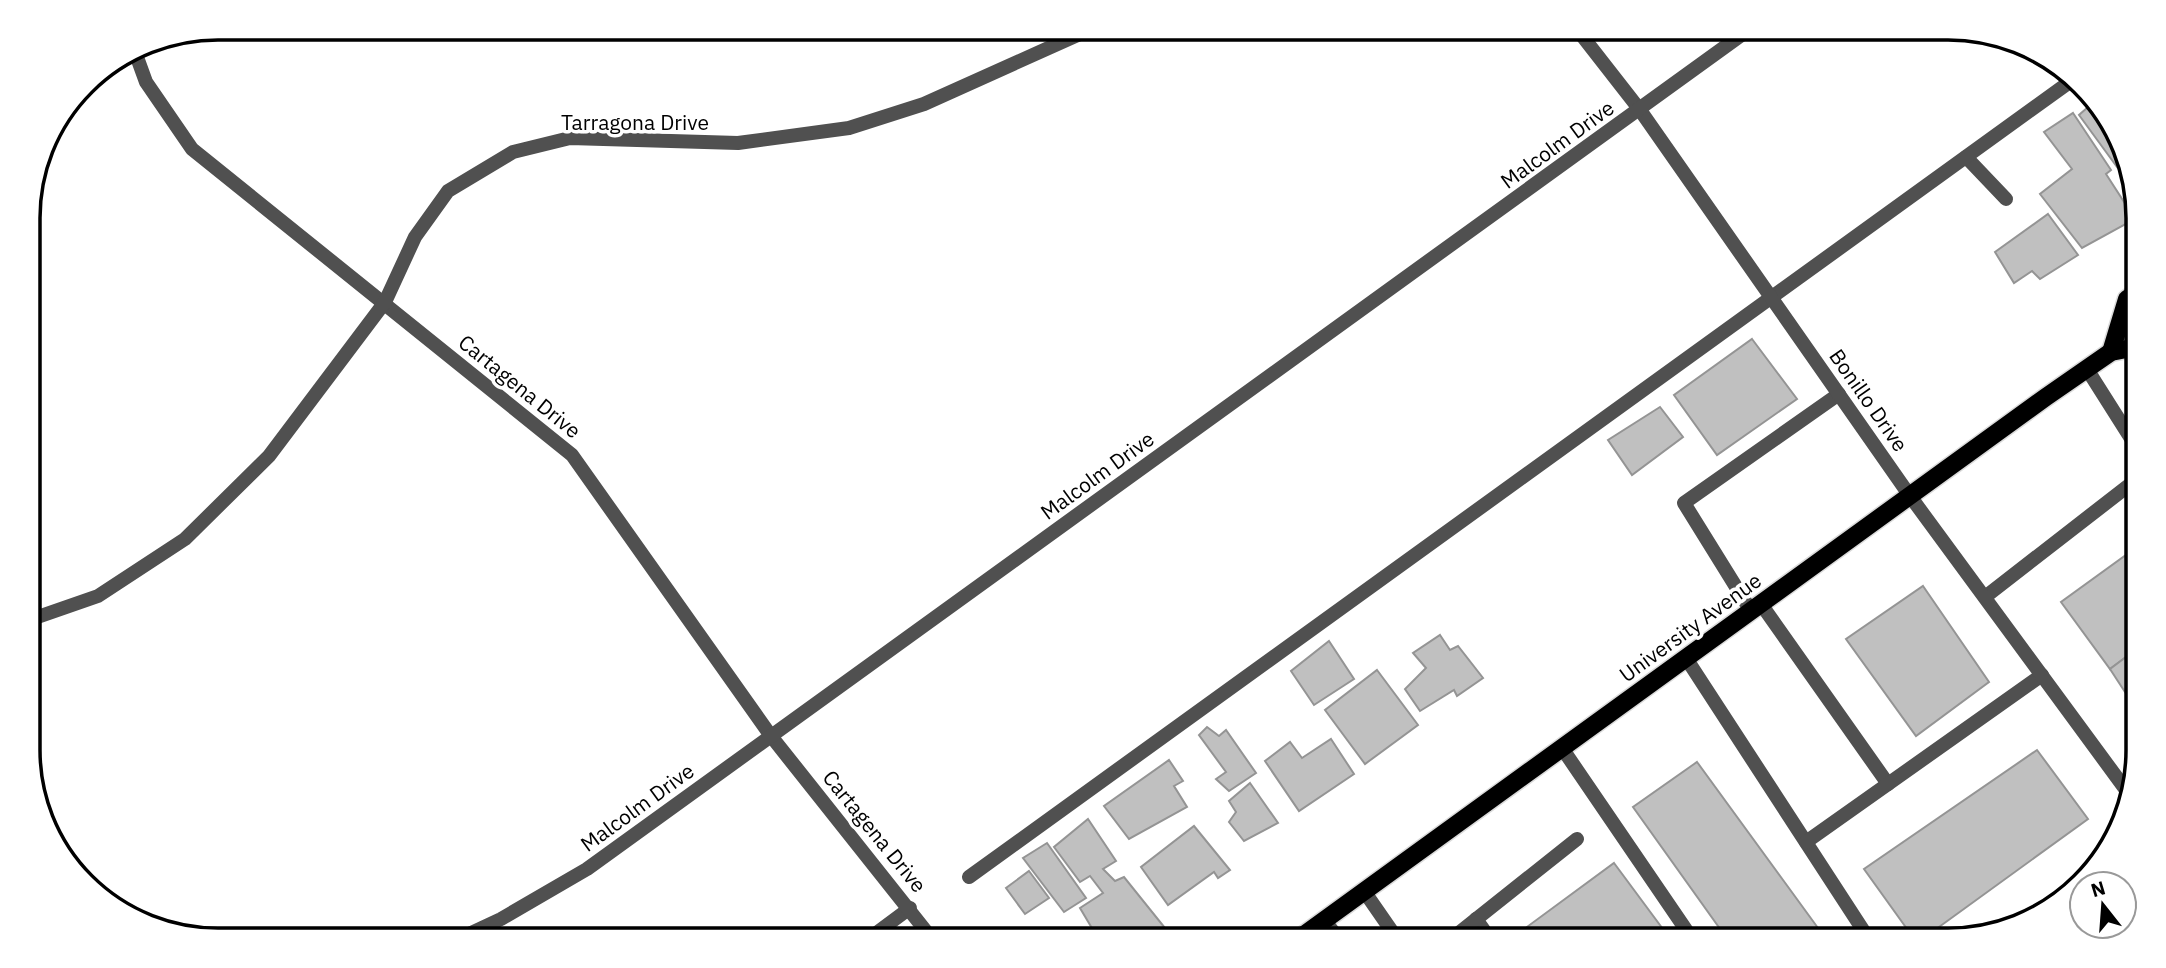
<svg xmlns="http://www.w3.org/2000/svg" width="2166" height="968" viewBox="0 0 2166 968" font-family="'IBM Plex Sans',sans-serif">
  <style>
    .building { fill: #c0c0c0; stroke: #949494; stroke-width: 2 }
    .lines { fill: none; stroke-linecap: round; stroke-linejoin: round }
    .primary-casing { stroke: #dbdbdb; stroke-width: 21 }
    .service { stroke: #505050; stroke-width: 14 }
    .minor { stroke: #505050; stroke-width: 14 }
    .primary { stroke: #000; stroke-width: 18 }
    .labels { text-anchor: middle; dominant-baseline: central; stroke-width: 7; stroke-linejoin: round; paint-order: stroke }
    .street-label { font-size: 21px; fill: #000; stroke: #fff }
    .rim { fill: none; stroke: #000; stroke-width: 3.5 }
  </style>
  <rect width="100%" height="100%" fill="#fff"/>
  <g class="building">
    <polygon points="2096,100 2099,103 2136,193 2079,115"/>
    <polygon points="2073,113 2111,170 2106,174 2135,219 2082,248 2040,194 2072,169 2044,132"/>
    <polygon points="2048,214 2078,255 2040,279 2032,271 2014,283 1995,252"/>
    <polygon points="1752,339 1797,399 1717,455 1674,395"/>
    <polygon points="1660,407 1683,437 1632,475 1608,440"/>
    <polygon points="2137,547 2138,648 2110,669 2061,602"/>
    <polygon points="1923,586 1989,682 1916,736 1846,639"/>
    <polygon points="1440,635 1450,650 1458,646 1483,678 1457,696 1454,690 1420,711 1405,689 1426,668 1413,653"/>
    <polygon points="1329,641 1354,679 1314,705 1291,671"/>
    <polygon points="2138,648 2138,712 2110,669"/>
    <polygon points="1377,670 1418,725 1365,764 1325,710"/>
    <polygon points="1207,727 1219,736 1226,730 1256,773 1229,791 1216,779 1226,772 1199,735"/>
    <polygon points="1331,739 1354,774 1299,811 1265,761 1290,742 1302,758"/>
    <polygon points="2037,750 2088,819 1921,940 1915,940 1864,869"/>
    <polygon points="1169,760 1183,781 1174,786 1187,807 1129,839 1104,806"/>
    <polygon points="1697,762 1818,928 1827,940 1728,940 1633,807"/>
    <polygon points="1250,783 1278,823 1244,841 1229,822 1236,812 1229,801"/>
    <polygon points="1088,819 1116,861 1103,869 1115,881 1124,877 1165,928 1145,940 1099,940 1080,908 1103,893 1090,876 1080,882 1054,847"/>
    <polygon points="1194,826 1230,870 1218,878 1214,872 1168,905 1141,867"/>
    <polygon points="1047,843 1086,898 1064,912 1023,858"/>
    <polygon points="1614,863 1671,940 1520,940 1516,935"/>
    <polygon points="1029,871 1049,898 1025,914 1006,888"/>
  </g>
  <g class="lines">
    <g class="primary-casing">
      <g id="primary">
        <polyline points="2111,352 2127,299 2137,292"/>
        <polyline points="1297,940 2046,397 2111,352 2137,347"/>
      </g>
    </g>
    <g class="service">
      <polyline points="1966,157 2006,199"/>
      <polyline points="2087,369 2137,448"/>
      <polyline points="1985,597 2137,479"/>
      <polyline points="1761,604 1888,784"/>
      <polyline points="1751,611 1684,503 1839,394"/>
      <polyline points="1686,658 1865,933"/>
      <polyline points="1562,748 1693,940"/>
      <polyline points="1806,842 2042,675"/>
      <polyline points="969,877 2071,81"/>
      <polyline points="1364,891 1398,940"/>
      <polyline points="1476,919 1491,940"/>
      <polyline points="1324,920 1340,940"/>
      <polyline points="867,940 910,908"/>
      <polyline points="1450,940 1577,839"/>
    </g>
    <g class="minor">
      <polyline points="1576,28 1640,110 1910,496 2129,794"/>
      <polyline points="134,49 146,82 192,149 572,455 771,736 933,940"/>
      <polyline points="29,620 98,596 185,539 269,456 385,302 415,237 448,191 513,152 570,138 738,143 849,128 924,104 1093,28"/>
      <polyline points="456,940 501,919 587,869 1751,28"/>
    </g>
    <use href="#primary" class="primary"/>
  </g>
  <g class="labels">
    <g class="street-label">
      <text x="635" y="122">Tarragona Drive</text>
      <text transform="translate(1557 144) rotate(-36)">Malcolm Drive</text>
      <text transform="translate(520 386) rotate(39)">Cartagena Drive</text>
      <text transform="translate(1869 400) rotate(55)">Bonillo Drive</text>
      <text transform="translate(1097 475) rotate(-36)">Malcolm Drive</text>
      <text transform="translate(1690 627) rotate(-36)">University Avenue</text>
      <text transform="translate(637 807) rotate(-36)">Malcolm Drive</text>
      <text transform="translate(875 831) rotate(51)">Cartagena Drive</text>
    </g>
  </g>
  <path d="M0 0H2166V968H0ZM218 40H1948A178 178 0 0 1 2126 218V750A178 178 0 0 1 1948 928H218A178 178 0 0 1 40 750V218A178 178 0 0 1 218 40Z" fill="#fff" fill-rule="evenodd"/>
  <path class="rim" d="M218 40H1948A178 178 0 0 1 2126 218V750A178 178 0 0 1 1948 928H218A178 178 0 0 1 40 750V218A178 178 0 0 1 218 40Z"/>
  <g transform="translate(2103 905) rotate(343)"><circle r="33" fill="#ffffff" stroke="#999999" stroke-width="2"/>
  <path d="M0-5L12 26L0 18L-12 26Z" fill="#000000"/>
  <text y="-10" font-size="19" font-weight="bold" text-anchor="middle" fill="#000000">N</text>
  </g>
</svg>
